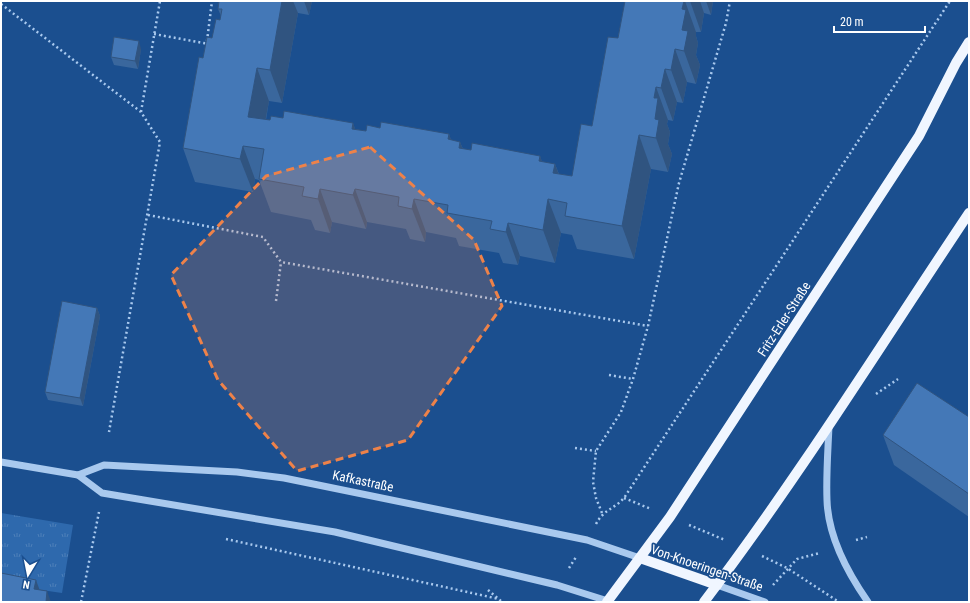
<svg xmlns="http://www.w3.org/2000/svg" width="970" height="603" viewBox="0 0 970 603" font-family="'Roboto Condensed',sans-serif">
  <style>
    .grass { fill: url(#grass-tufts) }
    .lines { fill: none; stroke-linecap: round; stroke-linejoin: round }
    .path { stroke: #a9c9ee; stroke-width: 2.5; stroke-dasharray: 2 3; stroke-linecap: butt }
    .minor { stroke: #a9c9ee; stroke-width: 7 }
    .major { stroke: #f0f6ff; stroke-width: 10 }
    .wall { fill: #3a679d }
    .shaded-wall { fill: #305480 }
    .building { fill: #4478b7; stroke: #305480 }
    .marked { fill: #ee8249; fill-opacity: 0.2; stroke: #ee8249; stroke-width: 3; stroke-dasharray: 8 5; stroke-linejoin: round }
    .labels { text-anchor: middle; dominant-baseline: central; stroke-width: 3.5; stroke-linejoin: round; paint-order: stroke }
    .street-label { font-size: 13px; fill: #fff; stroke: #1b4f8f }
  </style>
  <defs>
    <pattern id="grass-tufts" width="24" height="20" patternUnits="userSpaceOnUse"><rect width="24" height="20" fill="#2e69ad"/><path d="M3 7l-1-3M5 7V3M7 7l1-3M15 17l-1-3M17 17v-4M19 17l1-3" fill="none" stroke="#4d80b9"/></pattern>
  </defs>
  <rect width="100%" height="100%" fill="#1b4f8f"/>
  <polygon class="grass" points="1,513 73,525 62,593 1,584"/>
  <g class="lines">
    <g class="path">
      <polyline points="1,4 141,112 160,142 109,432"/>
      <polyline points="154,34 209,44"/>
      <polyline points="207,41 212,1"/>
      <polyline points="141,112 160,1"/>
      <polyline points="148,215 263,237 281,262 648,326"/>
      <polyline points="276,301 281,262"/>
      <polyline points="609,375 633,379"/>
      <polyline points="876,394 898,379"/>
      <polyline points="575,448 596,451"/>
      <polyline points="624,498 651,509"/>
      <polyline points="602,513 596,498 593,482 596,451 621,412 633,379 648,326 679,183 726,23 730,1"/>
      <path d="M596,524c8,-15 17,-14 28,-26l326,-497"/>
      <polyline points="689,525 725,540"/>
      <polyline points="226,539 499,599"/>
      <polyline points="856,540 867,537"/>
      <polyline points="762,556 787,568 839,602"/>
      <polyline points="569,568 576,557"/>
      <polyline points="773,585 797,559 820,553"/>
      <polyline points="488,590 502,602"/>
      <polyline points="81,602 99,512"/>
    </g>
    <g class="minor">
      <path d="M829,426c-1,24 -3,49 -2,74 1,37 20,72 41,102"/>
      <polyline points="1,462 78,475 102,493 335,532 557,585 608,601"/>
      <polyline points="78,475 104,465 237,472 284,478 587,540 640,558"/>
      <polyline points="717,585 765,602"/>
    </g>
    <g class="major">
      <polyline points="640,558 717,585"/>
      <polyline points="607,602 670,517 919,136 956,63 969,42"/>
      <path d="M704,602c95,-125 178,-259 265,-389"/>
    </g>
  </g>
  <g class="wall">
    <polygon points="219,1 312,1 309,15 298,13 282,103 269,101 266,120 270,120 283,118 353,123 355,129 366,131 380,128 449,134 451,140 460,142 463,149 471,150 540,156 542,162 555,164 559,174 572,176 592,126 618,38 625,1 713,1 711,15 704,13 701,32 696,32 696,36 698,43 696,55 700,65 696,84 687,82 683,103 677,102 673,121 668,120 667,124 670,132 668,144 672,154 668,172 651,169 634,259 577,249 572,235 561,233 555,263 520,256 518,265 503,263 499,253 459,246 456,238 426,232 425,242 410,239 406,229 367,222 366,229 332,222 330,233 315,230 311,220 271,212 259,180 255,179 253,192 195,182 183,148 203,58 220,20 221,16 218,9"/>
    <polygon points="141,49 138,69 114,65 111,57"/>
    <polygon points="97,308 100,316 83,406 48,400 45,392"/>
    <polygon points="969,417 969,517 894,465 883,435"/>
  </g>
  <g class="shaded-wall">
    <polygon points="282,1 293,1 298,13 282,103 270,70"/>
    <polygon points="304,1 312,1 309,15"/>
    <polygon points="684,1 685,1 696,32 696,36 698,43 696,55 700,65 696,84 684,51 682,30 682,9"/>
    <polygon points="690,1 700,1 704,13 701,32"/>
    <polygon points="706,1 713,1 711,15"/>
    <polygon points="139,41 141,49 138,69 135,61"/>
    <polygon points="675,49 687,82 683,103 671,70"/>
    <polygon points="257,68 269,101 260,149 248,117"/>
    <polygon points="665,69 677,102 673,121 661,88"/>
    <polygon points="656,87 668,120 667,124 670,132 668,144 672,154 668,172 656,138 654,98"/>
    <polygon points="353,123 365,157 352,129"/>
    <polygon points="449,134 461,167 448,139"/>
    <polygon points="639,135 651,169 634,259 622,226"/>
    <polygon points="460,142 473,175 459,148"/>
    <polygon points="243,146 255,179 253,192 240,159"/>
    <polygon points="540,156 552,189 539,161"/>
    <polygon points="555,164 567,197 553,173"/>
    <polygon points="320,189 332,222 330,233 318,199"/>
    <polygon points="355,189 367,222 366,229 353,195"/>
    <polygon points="414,199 426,232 425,242 412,209"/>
    <polygon points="548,199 561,233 555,263 543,230"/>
    <polygon points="508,223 520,256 518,265 506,232"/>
    <polygon points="97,308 100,316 83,406 80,398"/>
    <polygon points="36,580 44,602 34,589"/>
    <polygon points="47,591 51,602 46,602"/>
  </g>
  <g class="building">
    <polygon points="219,1 282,1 270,70 257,68 248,117 270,120 271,116 283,118 284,111 353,123 352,129 366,131 367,125 380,128 381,122 449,134 448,139 460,142 459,148 471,150 472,143 540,156 539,161 555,164 553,173 572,176 581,124 592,126 608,37 618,38 625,1 684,1 682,9 686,10 682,30 688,31 684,51 675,49 671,70 665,69 661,88 656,87 654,98 658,98 655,119 659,120 656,138 639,135 622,226 565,216 567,203 548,199 543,230 508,223 506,232 490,229 492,221 447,213 448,205 414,199 412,209 398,206 399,197 355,189 353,195 320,189 318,199 302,196 304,187 259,179 264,149 243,146 240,159 183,148 199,57 203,58 207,37 212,38 216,19 220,20 222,9 218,9"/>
    <polygon points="114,37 139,41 135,61 111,57"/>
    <polygon points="62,301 97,308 80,398 45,392"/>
    <polygon points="917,383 969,417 969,494 883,435"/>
    <polygon points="1,573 36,580 34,589 47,591 46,602 1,602"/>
  </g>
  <path class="marked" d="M370,147l104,93 28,66 -94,134 -111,31 -79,-91 -47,-105 95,-99z"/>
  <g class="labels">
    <g class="street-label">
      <text transform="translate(784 319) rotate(-57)">Fritz-Erler-Straße</text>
      <text transform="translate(363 481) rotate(12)">Kafkastraße</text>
      <text transform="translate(707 568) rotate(19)">Von-Knoeringen-Straße</text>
    </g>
  </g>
  <rect width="970" height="603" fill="none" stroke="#ffffff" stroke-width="4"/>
  <g transform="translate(28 575) rotate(190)" stroke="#1b4f8f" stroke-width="3" paint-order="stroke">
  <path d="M0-3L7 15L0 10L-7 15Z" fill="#ffffff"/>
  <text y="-6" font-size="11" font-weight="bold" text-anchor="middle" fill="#ffffff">N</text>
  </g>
  <path d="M834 26v6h91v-6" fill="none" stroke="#ffffff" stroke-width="2"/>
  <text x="840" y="26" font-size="12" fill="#ffffff" stroke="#1b4f8f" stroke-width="3" paint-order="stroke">20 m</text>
</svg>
